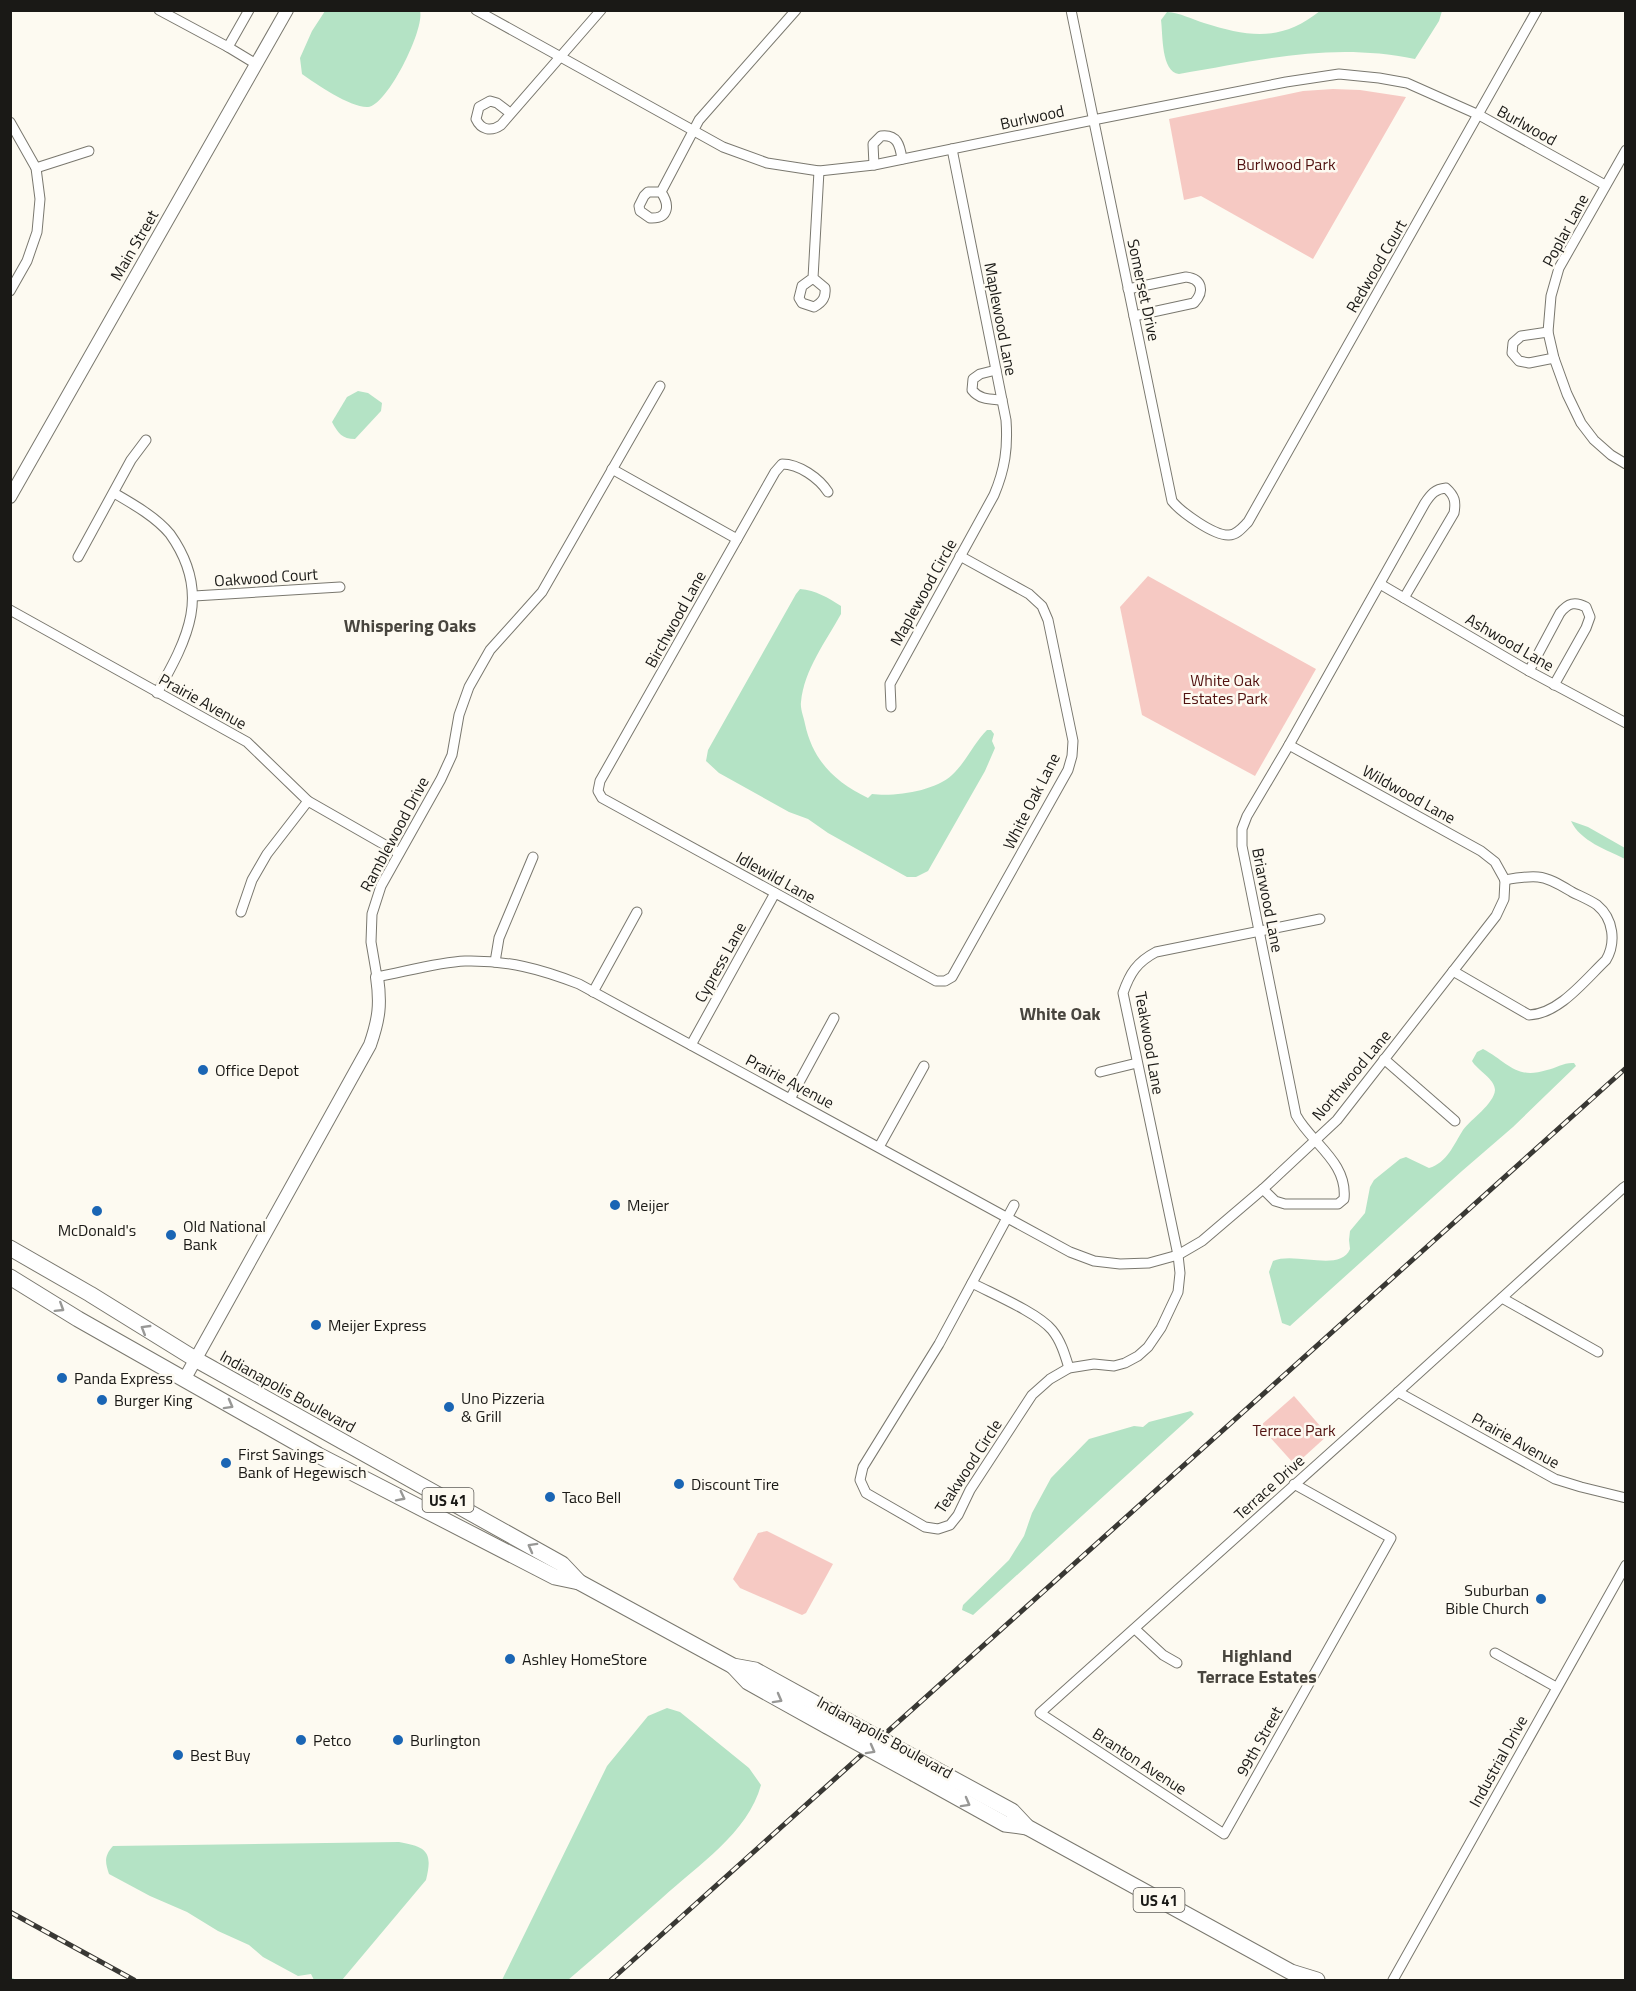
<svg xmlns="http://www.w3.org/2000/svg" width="1636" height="1991" viewBox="0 0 1636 1991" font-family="'Titillium Web',sans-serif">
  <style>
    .green { fill: #f6c9c3 }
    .water { fill: #b4e3c5 }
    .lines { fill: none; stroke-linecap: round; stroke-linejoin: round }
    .stream { stroke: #b4e3c5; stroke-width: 3 }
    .minor-casing { stroke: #7a786f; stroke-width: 11 }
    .tertiary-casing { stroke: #7a786f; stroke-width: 14 }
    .trunk-casing { stroke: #7a786f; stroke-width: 17 }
    .minor { stroke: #fff; stroke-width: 9 }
    .tertiary { stroke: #fff; stroke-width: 12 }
    .trunk { stroke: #fff; stroke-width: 15 }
    .rail-casing { stroke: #393834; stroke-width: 5 }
    .rail { stroke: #fdfaf1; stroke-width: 3; stroke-dasharray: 9; stroke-linecap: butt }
    .trunk-bridge-casing { stroke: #7a786f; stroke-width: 17; stroke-linecap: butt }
    .trunk-bridge { stroke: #fff; stroke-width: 15 }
    .oneway { stroke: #989896 }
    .poi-dot { fill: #1a65b4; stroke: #fdfaf1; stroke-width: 2 }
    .labels { text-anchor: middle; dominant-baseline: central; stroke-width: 5; stroke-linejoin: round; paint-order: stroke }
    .shield { fill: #fdfaf1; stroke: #5e5c58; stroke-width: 1.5 }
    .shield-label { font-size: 15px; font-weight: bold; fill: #1a1916 }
    .street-label { font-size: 16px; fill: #1a1916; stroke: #fdfaf1 }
    .park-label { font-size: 16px; fill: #511210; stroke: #fdfaf1 }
    .poi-label { font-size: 16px; fill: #1a1916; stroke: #fdfaf1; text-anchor: start }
    .neighbourhood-label { font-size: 18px; font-weight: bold; fill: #48453e; stroke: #fdfaf1 }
  </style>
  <rect width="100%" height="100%" fill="#fdfaf1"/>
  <g class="green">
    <polygon points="1333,89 1360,90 1406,97 1313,259 1201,196 1184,200 1169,119 1303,91"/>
    <polygon points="1148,576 1316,669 1255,776 1142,715 1120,607"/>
    <polygon points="1294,1396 1328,1435 1295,1465 1260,1426"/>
    <polygon points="767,1531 833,1564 806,1613 802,1615 740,1588 733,1579 758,1533"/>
  </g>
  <g class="water">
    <path d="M325,11h95c5,18 -33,95 -52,96 -17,1 -52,-23 -66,-33l-2,-16 12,-27z"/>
    <path d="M1320,11h122l-3,10 -24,38c-85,-17 -152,1 -236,15 -18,-2 -16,-39 -18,-54l6,-8c13,1 25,7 37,11 45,14 77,19 116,-12z"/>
    <path d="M358,391l10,2 14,10 -1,8 -26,28c-13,0 -17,-6 -23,-17l15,-25z"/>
    <path d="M800,589c16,1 28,9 41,17v8c-15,27 -37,56 -40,88 -1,7 3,16 4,22 8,37 30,58 63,74l4,-4c23,3 63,-3 80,-19 14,-13 22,-32 35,-45h4l3,4 -2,7 3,7 -10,23 -57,100 -12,6h-9l-79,-44 -20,-14 -19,-7 -70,-39 -13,-12 2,-11 88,-156z"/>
    <path d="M1571,821l17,6 37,21v11c-18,-9 -45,-18 -54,-38z"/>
    <path d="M1483,1049c25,13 32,31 64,21 9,-2 18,-8 27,-7l2,3 -63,61 -51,44 -172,155 -8,-3 -13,-51 4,-11c22,-10 67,12 77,-12l-1,-9 1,-9 15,-18 5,-26 4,-7 26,-21 6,-2 23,11c18,-5 25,-24 34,-38 8,-11 31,-26 32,-40 0,-11 -18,-20 -23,-29l5,-9z"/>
    <polygon points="1191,1411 1194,1414 973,1615 962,1610 963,1605 1009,1560 1024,1536 1032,1513 1051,1478 1089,1439 1134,1426 1143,1427 1149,1422"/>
    <path d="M667,1708l13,4 69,56 12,17c-13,48 -64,81 -99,113 -31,27 -62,55 -94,82h-66l105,-214 41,-50z"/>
    <path d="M399,1842c28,5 34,10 27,38l-84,100h-28l-3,-6 -13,2 -35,-19 -14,-12 -31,-14 -31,-19 -37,-16 -41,-22c-4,-12 -5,-18 4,-28z"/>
  </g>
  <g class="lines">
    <polyline class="stream" points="10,1979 13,1980"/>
    <g class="minor-casing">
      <g id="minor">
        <polyline points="159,10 228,47"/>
        <polyline points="249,10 228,47 256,64"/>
        <polyline points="476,10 723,147 767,163 819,171 874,165 1093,120 1286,82 1339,74 1379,78 1407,83 1479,115 1605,185"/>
        <path d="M1071,10l101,491c9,11 42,35 57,34 8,0 14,-8 19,-13l289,-512"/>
        <path d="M510,113l-13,-10 -7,-2 -11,6 -3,12c5,11 15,13 25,6l100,-115"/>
        <polyline points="10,122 36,168 40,199 37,232 27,261 10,291"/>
        <polyline points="1626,150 1559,268 1551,296 1548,332 1554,358 1567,394 1581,423 1594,440 1611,455 1626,464"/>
        <path d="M874,165l-1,-21 8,-8c16,-2 19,9 21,23"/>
        <polyline points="36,168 89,151"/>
        <path d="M661,192c9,13 8,27 -11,26l-10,-7 -1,-5 5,-10 4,-4h13l38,-72 97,-110"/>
        <path d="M813,278l-11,8 -3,12 3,5 12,4c9,-5 12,-10 11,-19l-12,-10 6,-107"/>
        <path d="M1128,289l58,-12c16,2 19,14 8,26l-60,13"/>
        <polyline points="1548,332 1521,336 1513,343 1512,353 1519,361 1529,363 1554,358"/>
        <path d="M996,370l-16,4 -7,5 -1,11c8,10 18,9 30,10"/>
        <path d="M660,386l-118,206 -52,58 -21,37 -10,28 -7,40 -11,24 -60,107 -9,28 -1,28 6,35c27,-5 62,-15 88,-16 42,-1 76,8 114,23l491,268 24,9 26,3 29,-1 29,-8 24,-14 61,-52 74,-69 159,-204 8,-17 1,-19"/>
        <polyline points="612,469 737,539"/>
        <path d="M828,492c-9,-14 -29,-28 -46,-28l-7,8 -175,309 -2,10 4,7 334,183h9l7,-4 116,-207 4,-14 1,-15 -25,-121 -6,-14 -13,-12 -69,-38"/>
        <path d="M114,493c19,11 42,24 56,41 42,59 18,104 -13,159"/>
        <polyline points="78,557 131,460 146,440"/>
        <polyline points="1380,584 1529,671 1626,723"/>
        <polyline points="194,596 340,587"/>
        <polyline points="10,610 247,742 308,801 399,853"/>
        <path d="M1529,671l31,-58c8,-10 15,-12 26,-6l4,10 -4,11 -32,57"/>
        <path d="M891,707l-1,-23 104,-189c11,-26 14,-47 12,-75l-54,-271"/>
        <polyline points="1289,745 1481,851 1495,862 1505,880"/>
        <polyline points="241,912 252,880 267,854 308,801"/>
        <polyline points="495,962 499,938 533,857"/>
        <path d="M1453,971l76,44c30,-1 56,-35 77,-55 10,-17 8,-41 -9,-55 -7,-5 -17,-9 -25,-13 -10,-6 -22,-14 -34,-15 -11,-1 -22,1 -33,3"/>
        <polyline points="593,992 637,912"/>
        <polyline points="691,1045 775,893"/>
        <polyline points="1384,1059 1455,1121"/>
        <polyline points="1100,1072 1137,1063"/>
        <polyline points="790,1099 834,1018"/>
        <polyline points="879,1147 924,1066"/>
        <path d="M1263,1189l12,12 10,3h53l6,-5c4,-37 -33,-56 -48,-84l-54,-269v-17l5,-13 42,-71 136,-242c6,-9 10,-14 21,-15 9,8 10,14 8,25l-50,85"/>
        <path d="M1014,1205l-75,139 -76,123 -3,13 6,13 59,34 13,2 12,-4 8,-10 12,-25 62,-95 18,-16 19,-11 25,-4 20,2 11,-3 13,-7 10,-9 13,-19 17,-36 2,-19 -2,-18 -55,-262c7,-20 14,-31 33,-41l164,-33"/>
        <path d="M972,1283c21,11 66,30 80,47 9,11 13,25 17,38"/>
        <polyline points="1502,1298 1598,1352"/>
        <polyline points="1398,1392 1555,1479 1581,1487 1626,1498"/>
        <polyline points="1294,1484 1391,1538 1224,1834 1040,1713 1398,1392 1623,1188 1626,1186"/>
        <polyline points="1135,1629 1163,1655 1177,1663"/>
        <polyline points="1495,1653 1556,1687"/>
        <polyline points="1393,1980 1626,1565"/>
      </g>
    </g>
    <g class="tertiary-casing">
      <g id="tertiary">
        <polyline points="10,497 287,10"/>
        <path d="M184,1380l186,-335c9,-26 11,-41 7,-68"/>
      </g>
    </g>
    <g class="trunk-casing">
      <g id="trunk">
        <polyline points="10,1248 90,1294 195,1359 562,1564 579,1582"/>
        <polyline points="10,1277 78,1319 318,1455 555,1577 579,1582 733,1666 755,1670 833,1713"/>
        <polyline points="733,1666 748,1682 827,1726"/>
        <polyline points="922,1762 1012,1811 1027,1827 1291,1972 1317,1980"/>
        <polyline points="915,1774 1005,1824 1027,1827"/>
      </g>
    </g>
    <use href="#minor" class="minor"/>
    <use href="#tertiary" class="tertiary"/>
    <use href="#trunk" class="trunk"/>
    <g class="rail-casing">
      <g id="rail">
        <polyline points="10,1912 134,1980"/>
        <polyline points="611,1980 1626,1068"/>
      </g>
    </g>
    <use href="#rail" class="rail"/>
    <g class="trunk-bridge-casing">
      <g id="trunk-bridge">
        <polyline points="833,1713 922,1762"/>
        <polyline points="827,1726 915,1774"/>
      </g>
    </g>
    <use href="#trunk-bridge" class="trunk-bridge"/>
  </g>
  <defs><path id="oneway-chevron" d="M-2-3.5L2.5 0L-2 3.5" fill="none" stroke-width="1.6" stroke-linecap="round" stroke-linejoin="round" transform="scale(1.5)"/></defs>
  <g class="oneway">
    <use href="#oneway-chevron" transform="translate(60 1308) rotate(32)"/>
    <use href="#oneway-chevron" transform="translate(145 1329) rotate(-149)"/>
    <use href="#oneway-chevron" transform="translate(229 1405) rotate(29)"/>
    <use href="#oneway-chevron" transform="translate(401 1497) rotate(27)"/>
    <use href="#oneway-chevron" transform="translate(532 1547) rotate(-151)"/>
    <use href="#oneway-chevron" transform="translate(778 1699) rotate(29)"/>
    <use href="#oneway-chevron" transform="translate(871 1750) rotate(29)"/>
    <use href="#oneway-chevron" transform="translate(966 1803) rotate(29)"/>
  </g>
  <g class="poi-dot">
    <circle cx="203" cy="1070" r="6"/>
    <circle cx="615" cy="1205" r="6"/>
    <circle cx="97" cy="1211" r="6"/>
    <circle cx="171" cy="1235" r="6"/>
    <circle cx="316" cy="1325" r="6"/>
    <circle cx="62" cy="1378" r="6"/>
    <circle cx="102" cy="1400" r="6"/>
    <circle cx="449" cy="1407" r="6"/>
    <circle cx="226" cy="1463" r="6"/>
    <circle cx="679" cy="1484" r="6"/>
    <circle cx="550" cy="1497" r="6"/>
    <circle cx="1541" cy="1599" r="6"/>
    <circle cx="510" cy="1659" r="6"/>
    <circle cx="301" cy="1740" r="6"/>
    <circle cx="398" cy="1740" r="6"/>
    <circle cx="178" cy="1755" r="6"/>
  </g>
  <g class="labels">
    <g class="shield">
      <rect x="422.5" y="1488" width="51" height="24" rx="4.5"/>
      <rect x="1133.5" y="1888" width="51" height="24" rx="4.5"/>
    </g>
    <g class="shield-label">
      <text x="448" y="1500">US 41</text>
      <text x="1159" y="1900">US 41</text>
    </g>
    <g class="street-label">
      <text transform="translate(1032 117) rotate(-12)">Burlwood</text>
      <text transform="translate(1527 125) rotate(29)">Burlwood</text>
      <text transform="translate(1565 230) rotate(-62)">Poplar Lane</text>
      <text transform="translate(134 245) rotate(-60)">Main Street</text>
      <text transform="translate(1376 266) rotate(-60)">Redwood Court</text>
      <text transform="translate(1144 290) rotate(78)">Somerset Drive</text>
      <text transform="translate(1001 319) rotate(79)">Maplewood Lane</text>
      <text transform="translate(266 577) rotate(-4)">Oakwood Court</text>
      <text transform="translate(923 592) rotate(-61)">Maplewood Circle</text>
      <text transform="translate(675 619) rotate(-61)">Birchwood Lane</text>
      <text transform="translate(1510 642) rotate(30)">Ashwood Lane</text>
      <text transform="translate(203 701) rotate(29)">Prairie Avenue</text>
      <text transform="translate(1409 794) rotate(29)">Wildwood Lane</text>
      <text transform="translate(1031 801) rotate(-63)">White Oak Lane</text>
      <text transform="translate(394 834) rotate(-62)">Ramblewood Drive</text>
      <text transform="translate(776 877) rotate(29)">Idlewild Lane</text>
      <text transform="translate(1268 900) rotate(79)">Briarwood Lane</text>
      <text transform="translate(720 962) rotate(-61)">Cypress Lane</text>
      <text transform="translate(1150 1043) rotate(80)">Teakwood Lane</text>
      <text transform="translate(1351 1075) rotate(-50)">Northwood Lane</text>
      <text transform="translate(790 1081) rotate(28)">Prairie Avenue</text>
      <text transform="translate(288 1391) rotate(29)">Indianapolis Boulevard</text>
      <text transform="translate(1516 1440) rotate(29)">Prairie Avenue</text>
      <text transform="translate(968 1466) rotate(-57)">Teakwood Circle</text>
      <text transform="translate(1269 1487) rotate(-42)">Terrace Drive</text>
      <text transform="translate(885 1737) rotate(29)">Indianapolis Boulevard</text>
      <text transform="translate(1259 1741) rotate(-61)">99th Street</text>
      <text transform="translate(1140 1761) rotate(33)">Branton Avenue</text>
      <text transform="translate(1498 1761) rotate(-61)">Industrial Drive</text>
    </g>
    <g class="park-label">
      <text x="1286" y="164">Burlwood Park</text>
      <text x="1225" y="680">White Oak<tspan x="1225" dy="18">Estates Park</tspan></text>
      <text x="1294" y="1430">Terrace Park</text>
    </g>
    <g class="poi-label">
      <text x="215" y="1070">Office Depot</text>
      <text x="627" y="1205">Meijer</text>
      <text x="183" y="1226">Old National<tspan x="183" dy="18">Bank</tspan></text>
      <text x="97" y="1230" text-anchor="middle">McDonald's</text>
      <text x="328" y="1325">Meijer Express</text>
      <text x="74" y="1378">Panda Express</text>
      <text x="461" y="1398">Uno Pizzeria<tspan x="461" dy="18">&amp; Grill</tspan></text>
      <text x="114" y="1400">Burger King</text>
      <text x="238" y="1454">First Savings<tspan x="238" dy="18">Bank of Hegewisch</tspan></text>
      <text x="691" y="1484">Discount Tire</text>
      <text x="562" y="1497">Taco Bell</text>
      <text x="1529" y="1590" text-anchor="end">Suburban<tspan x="1529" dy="18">Bible Church</tspan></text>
      <text x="522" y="1659">Ashley HomeStore</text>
      <text x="313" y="1740">Petco</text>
      <text x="410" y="1740">Burlington</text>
      <text x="190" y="1755">Best Buy</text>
    </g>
    <g class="neighbourhood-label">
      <text x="410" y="625">Whispering Oaks</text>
      <text x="1060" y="1013">White Oak</text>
      <text x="1257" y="1655">Highland<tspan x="1257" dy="21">Terrace Estates</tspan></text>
    </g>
  </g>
  <rect width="1636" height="1991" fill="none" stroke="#1a1916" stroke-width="24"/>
</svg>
